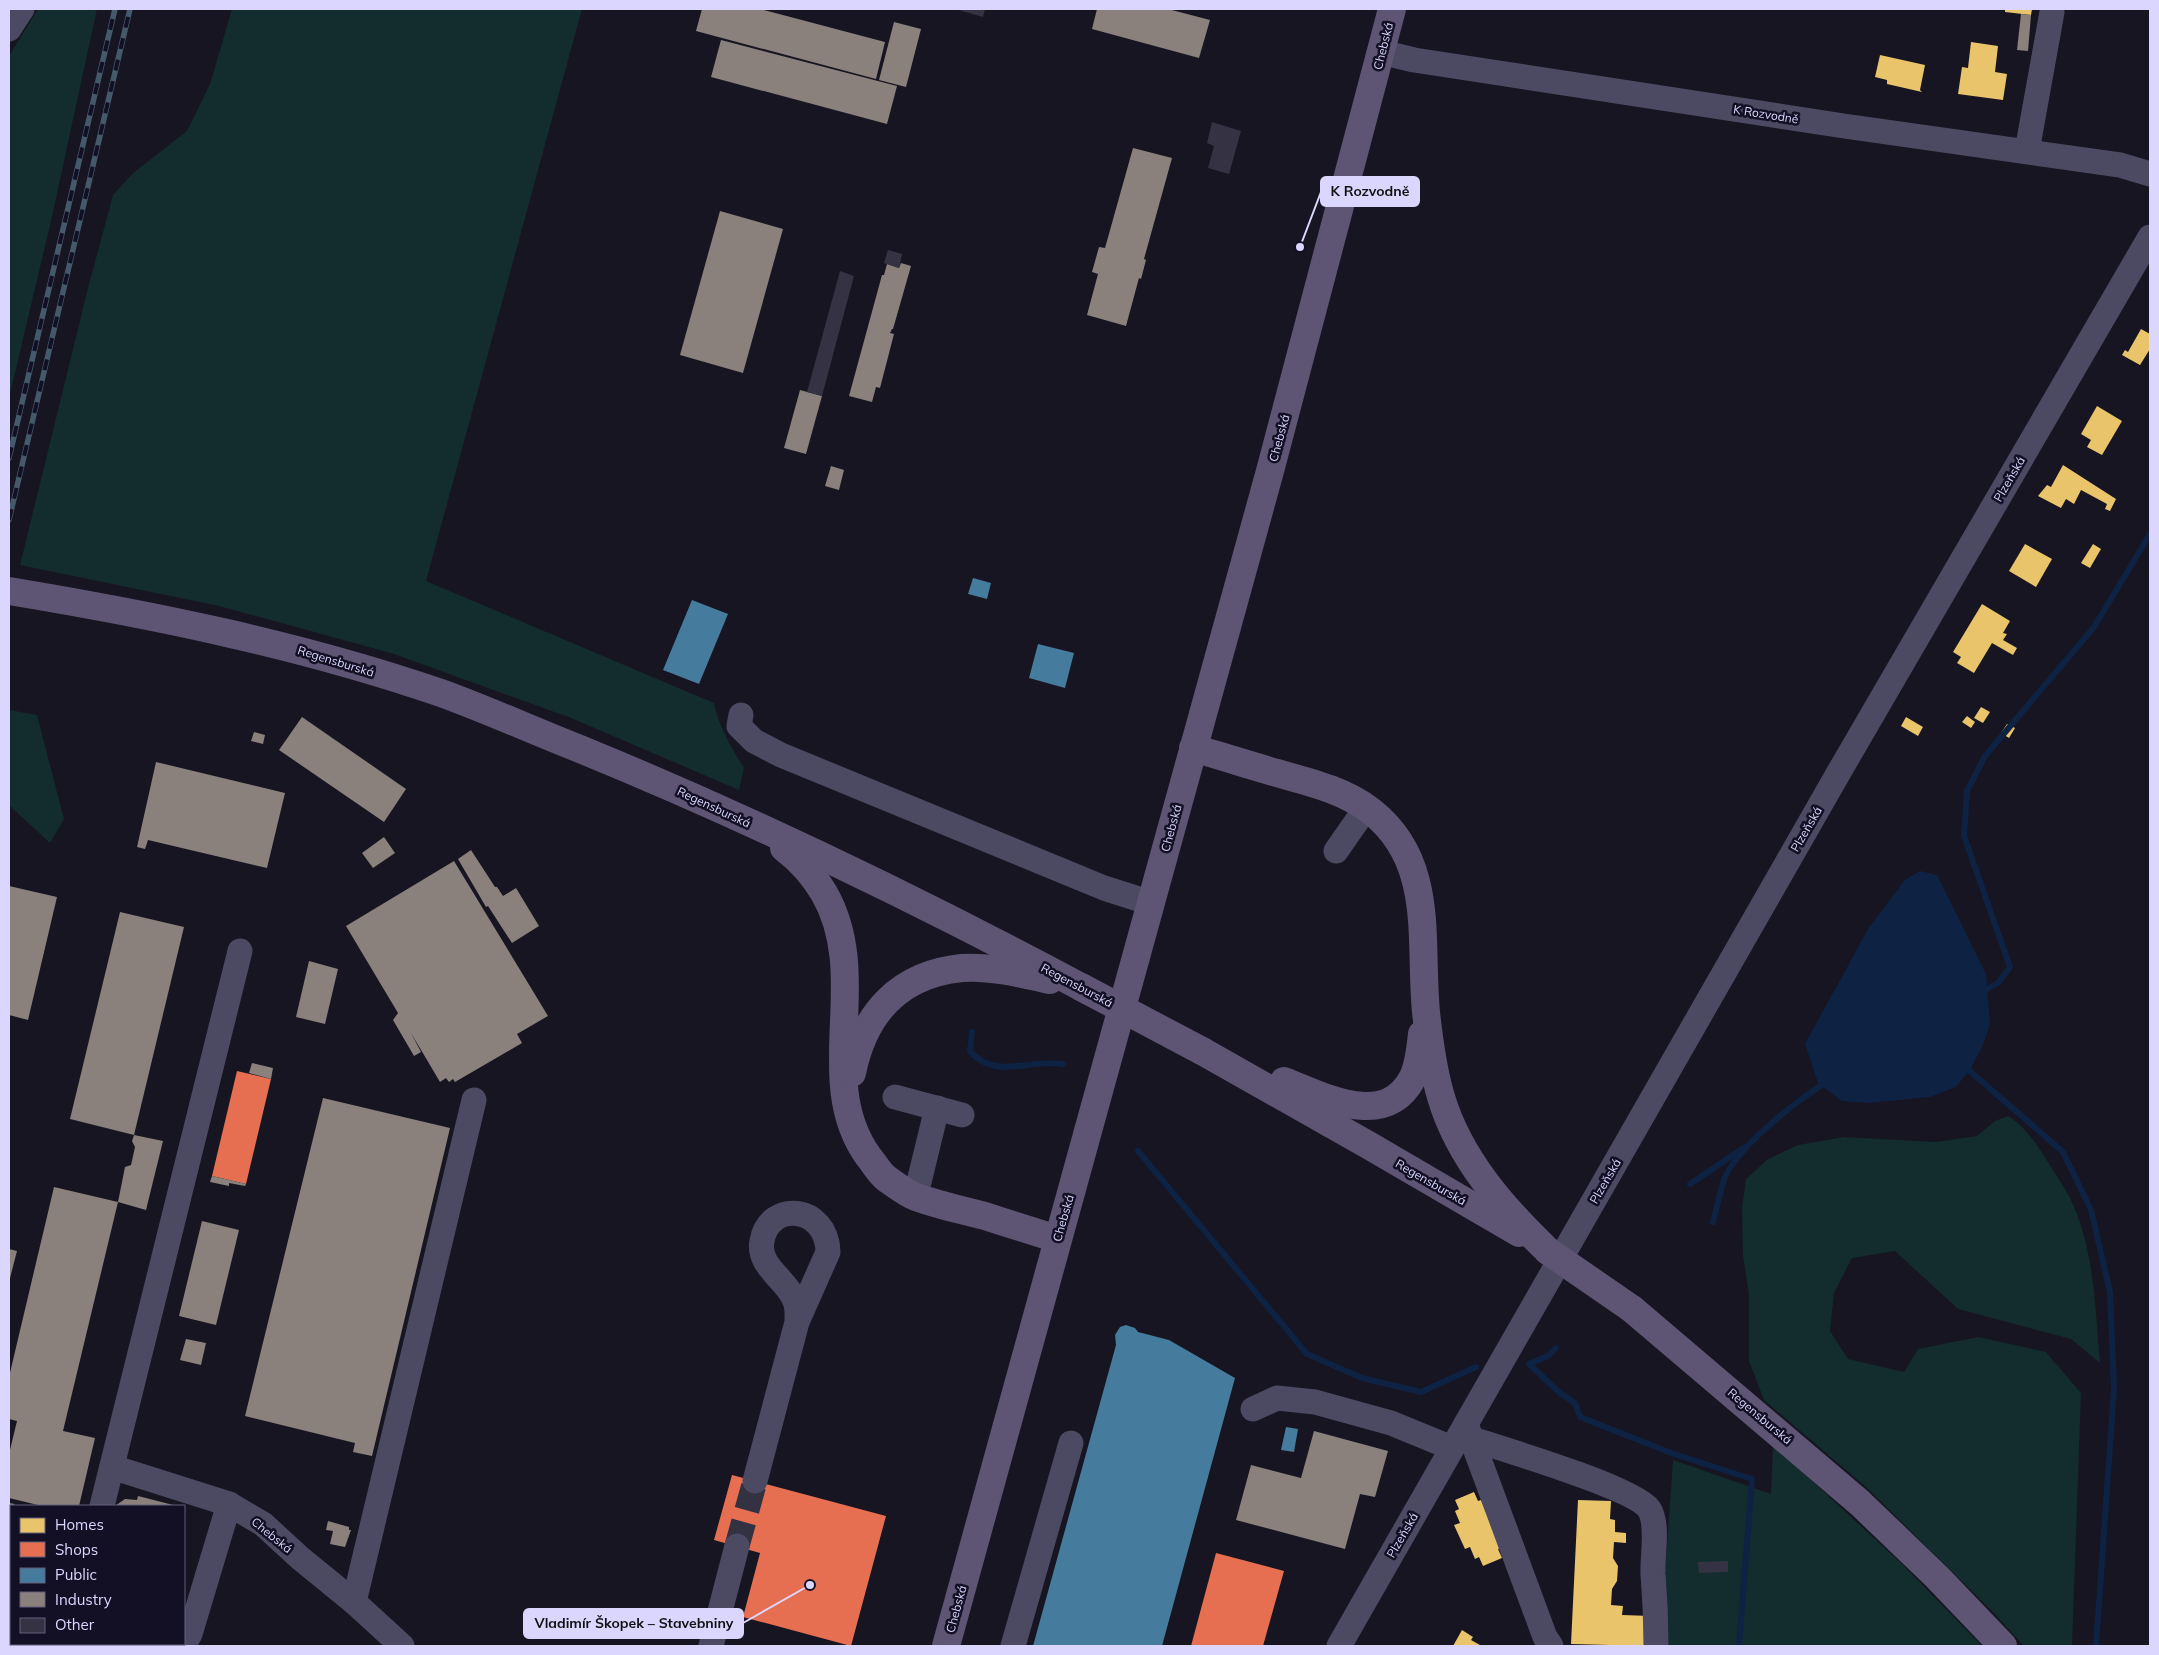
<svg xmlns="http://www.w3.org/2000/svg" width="2159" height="1655" viewBox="0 0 2159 1655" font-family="Mulish,sans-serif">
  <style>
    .green { fill: #132c2d }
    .water { fill: #0e2244 }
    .homes { fill: #e9c46a }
    .shops { fill: #e76f51 }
    .public { fill: #457b9d }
    .industry { fill: #8a817c }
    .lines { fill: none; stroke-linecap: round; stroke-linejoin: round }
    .stream { stroke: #0e2244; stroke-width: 6 }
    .building { fill: #353343 }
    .minor-tunnel { stroke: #333242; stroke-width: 25; stroke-dasharray: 25 12; stroke-linecap: butt }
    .minor { stroke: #4b4a62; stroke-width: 25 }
    .major { stroke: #5e5473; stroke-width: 28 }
    .rail-casing { stroke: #445a6a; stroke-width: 5.5 }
    .rail { stroke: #131026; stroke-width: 4; stroke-dasharray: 11; stroke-linecap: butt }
    .major-bridge { stroke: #5e5473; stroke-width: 28 }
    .labels { text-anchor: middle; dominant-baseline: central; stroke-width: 5; stroke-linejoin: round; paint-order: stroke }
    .street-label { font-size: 12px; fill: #dad6fe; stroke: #131026 }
    .leader { fill: none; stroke: #dad6fe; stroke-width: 2 }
    .callout-dot { fill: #dad6fe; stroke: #131026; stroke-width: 2 }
    .callout { fill: #dad6fe; stroke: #dad6fe; stroke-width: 2 }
    .callout-label { font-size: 14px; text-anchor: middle; font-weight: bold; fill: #111 }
  </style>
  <rect width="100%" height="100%" fill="#161521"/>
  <g class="green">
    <polygon points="38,9 97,9 51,221 9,398 9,56"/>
    <path d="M232,9h350l-156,572 288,122c5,24 17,44 30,65l-5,22 -168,-72 -177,-64 -175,-48 -199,-41 68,-277 25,-93 20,-22 54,-42 23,-47z"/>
    <polygon points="9,710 37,715 64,819 50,843 9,805"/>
    <path d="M2008,1116c17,10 29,29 40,46 7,12 16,24 22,36 25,51 25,111 30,165l-29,-24 -113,-30 -63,-58 -43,7 -18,35 -4,38 18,28 56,13 14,-23 60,-12 68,15 35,41 -9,253h-48l-35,-38 -123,-121 -102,-87 -15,-39v-67l-6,-38 -1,-48 4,-29 22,-20 30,-14 46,-8 92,5 41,-6 18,-15z"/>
    <polygon points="1773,1445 1902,1564 1982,1646 1660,1646 1673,1460 1771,1494"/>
  </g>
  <polygon class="water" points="1920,871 1937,875 1986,974 1990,1024 1983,1045 1971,1068 1956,1087 1930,1097 1869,1103 1842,1101 1818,1083 1805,1044 1868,929 1905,880"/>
  <g class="homes">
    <polygon points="2005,9 2032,9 2031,15 2005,12"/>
    <polygon points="1971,42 1998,46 1995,72 2007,74 2003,100 1958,94 1962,67 1968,68"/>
    <polygon points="1880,55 1925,65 1920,90 1922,92 1887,84 1887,80 1875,77"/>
    <polygon points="2141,329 2150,334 2150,349 2140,365 2122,355 2125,350 2128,352"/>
    <polygon points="2097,406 2122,421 2102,455 2087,447 2091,440 2081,434"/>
    <polygon points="2063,465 2116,499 2110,511 2105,509 2107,504 2081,490 2074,504 2066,499 2061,508 2038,496 2047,485 2051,487"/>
    <polygon points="2025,544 2052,559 2036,587 2009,571"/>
    <polygon points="2093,544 2101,549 2090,568 2081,563"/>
    <polygon points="1982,604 2010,621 2003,633 2007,634 2003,640 2017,648 2013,655 1992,643 1974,673 1957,663 1961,657 1953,652"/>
    <polygon points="1981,707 1990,712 1983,723 1974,718"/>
    <polygon points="1967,716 1975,722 1971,728 1962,722"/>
    <polygon points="1906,717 1923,727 1918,736 1901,726"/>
    <polygon points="2007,724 2015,728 2009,738 2001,733"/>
    <polygon points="1474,1492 1478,1501 1481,1500 1501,1548 1498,1549 1502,1558 1483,1566 1479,1557 1475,1559 1470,1547 1465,1549 1454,1525 1460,1523 1455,1511 1459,1509 1455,1500"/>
    <polygon points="1578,1500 1611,1501 1610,1519 1615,1520 1615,1532 1626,1533 1626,1543 1614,1542 1613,1558 1618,1566 1617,1581 1612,1589 1611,1605 1623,1606 1622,1615 1651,1616 1649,1646 1571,1644"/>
    <polygon points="1462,1630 1473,1637 1471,1640 1480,1645 1479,1646 1453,1646"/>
  </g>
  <g class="shops">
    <polygon points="237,1071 271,1079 246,1184 212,1176"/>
    <polygon points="732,1475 886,1516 851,1646 743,1617 760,1553 714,1540"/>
    <polygon points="1216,1553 1284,1571 1263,1646 1191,1646"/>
  </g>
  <g class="public">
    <polygon points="973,578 991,583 987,599 968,594"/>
    <polygon points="692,600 728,614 699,684 663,670"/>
    <polygon points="1038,644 1074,653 1065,688 1029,678"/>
    <polygon points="1126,1325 1135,1328 1138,1332 1169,1340 1235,1378 1162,1646 1033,1646 1116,1345 1115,1335 1120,1327"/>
    <polygon points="1286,1427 1298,1429 1294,1452 1281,1450"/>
  </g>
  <g class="industry">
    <polygon points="702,9 760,9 885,42 876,79 696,31"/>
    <polygon points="1097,9 1168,9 1210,20 1199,58 1092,29"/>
    <polygon points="2021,14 2031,15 2028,51 2017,50"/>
    <polygon points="894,22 921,29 906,87 879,80"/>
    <polygon points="721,40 897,86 887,124 711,77"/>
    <polygon points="1133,148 1172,158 1144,259 1146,260 1141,279 1139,278 1126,326 1087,315 1098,274 1092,272 1099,247 1105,248"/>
    <polygon points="720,211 783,229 743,373 680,355"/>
    <polygon points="901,263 911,266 893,329 892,329 890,333 894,334 880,388 876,387 872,402 849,396 882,275 884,275 887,264 899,268"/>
    <polygon points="800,390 822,396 806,454 784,448"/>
    <polygon points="831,466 844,470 839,490 825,486"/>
    <polygon points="302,717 406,789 384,822 279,750"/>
    <polygon points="254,732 265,735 263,744 251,741"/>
    <polygon points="156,762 285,793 267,868 148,840 145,849 137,847"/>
    <polygon points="384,837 395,853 373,868 362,853"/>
    <polygon points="471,850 495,887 497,887 503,896 516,888 539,926 512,943 488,906 486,907 458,859"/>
    <polygon points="454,861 548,1016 517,1034 522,1043 455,1082 453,1079 449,1082 446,1078 440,1082 411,1033 421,1052 414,1056 393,1020 398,1013 346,926"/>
    <polygon points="9,886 57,897 28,1020 9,1015"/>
    <polygon points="120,912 184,927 134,1135 70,1119"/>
    <polygon points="309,961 338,969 325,1024 296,1017"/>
    <polygon points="252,1063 273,1068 271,1079 249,1073"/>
    <polygon points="323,1098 450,1128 372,1456 353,1452 355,1443 245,1416"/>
    <polygon points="134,1135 163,1141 146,1210 118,1202 125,1167 131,1165 135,1147 132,1141"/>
    <polygon points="212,1176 246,1184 245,1186 229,1183 229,1186 210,1182"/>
    <polygon points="54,1187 118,1202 63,1431 95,1438 79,1506 42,1506 9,1498 9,1454 17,1421 9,1419 9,1377"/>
    <polygon points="202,1221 239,1230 216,1325 179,1316"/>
    <polygon points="9,1249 17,1251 9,1282"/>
    <polygon points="186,1339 206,1343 201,1365 180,1360"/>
    <polygon points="1314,1431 1388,1451 1375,1497 1360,1494 1345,1549 1236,1520 1251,1465 1301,1478"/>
    <polygon points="138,1496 177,1506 115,1506 125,1499 137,1500"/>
    <polygon points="9,1503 15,1504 11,1506 10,1528"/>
    <polygon points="328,1521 349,1527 349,1530 351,1530 345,1547 330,1544 333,1531 326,1530"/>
    <polygon points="9,1582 11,1583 11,1644 18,1644 17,1646 9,1646"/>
    <polygon points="102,1644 142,1644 141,1646 101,1646"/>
  </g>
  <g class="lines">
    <g class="stream">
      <polyline points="1980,993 1998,983 2010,967 1964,836 1967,791 1985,756 2094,627 2150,534"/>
      <path d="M972,1032l-2,19c25,30 61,7 93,13"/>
      <polyline points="1964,1066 2063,1152 2091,1210 2110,1292 2114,1388 2096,1646"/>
      <polyline points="1138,1151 1307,1354 1362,1378 1421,1392 1476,1367"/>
      <polyline points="1690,1184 1745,1147"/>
      <path d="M1713,1222c4,-14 8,-39 15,-51 21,-33 67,-69 100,-90"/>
      <polyline points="1556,1348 1548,1356 1529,1364 1560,1393 1575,1403 1580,1417 1674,1454 1752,1479 1739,1646"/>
    </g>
  </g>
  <g class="building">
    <polygon points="955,9 985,9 983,17"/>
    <polygon points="1212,122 1241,131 1229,174 1208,168 1214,146 1207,143"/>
    <polygon points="888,250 902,254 899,268 884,263"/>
    <polygon points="840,271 854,276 822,396 807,392"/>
    <polygon points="1728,1561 1728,1572 1699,1573 1698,1562"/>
  </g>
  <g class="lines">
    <polyline class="minor-tunnel" points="737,1546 755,1481"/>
    <g class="minor">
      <polyline points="9,29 22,9"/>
      <polyline points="1381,52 1414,60 1844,126 2120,165 2150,174"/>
      <polyline points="2027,151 2052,12"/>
      <polyline points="741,715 739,726 754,741 781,755 1104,888 1151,903"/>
      <polyline points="1336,851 1366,808"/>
      <polyline points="895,1097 962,1115"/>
      <polyline points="914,1196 919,1182 937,1108"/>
      <polyline points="1253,1409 1277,1398 1315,1402 1391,1423 1452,1448"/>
      <path d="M1472,1439c31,10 162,49 177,70 10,15 3,47 4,65 2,24 3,48 3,72"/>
      <polyline points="112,1467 229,1504"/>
      <path d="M755,1481l42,-159 31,-70c-1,-47 -59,-52 -66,-11 -5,25 24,38 32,58 4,8 3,15 3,23"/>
      <polyline points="102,1506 240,951"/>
      <polyline points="354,1602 474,1100"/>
      <polyline points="56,1646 59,1644"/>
      <polyline points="183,1646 190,1634 229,1504 263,1524 300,1558 354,1602 402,1646"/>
      <polyline points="711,1646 737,1546"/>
      <polyline points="1013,1646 1071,1443"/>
      <polyline points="1339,1646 1466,1424"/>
      <polyline points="1551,1646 1545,1637 1466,1424 1839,772 2150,237"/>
    </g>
    <g class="major">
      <path d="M9,591c145,24 292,54 432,102 47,17 93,38 139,56 171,70 338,151 501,238"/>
      <path d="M1193,748c28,8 56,17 84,25 32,9 67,17 94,38 65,51 48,129 55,201 3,28 7,58 15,85 18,61 62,111 107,154"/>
      <path d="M784,848c16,12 30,28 40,45 49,85 -11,186 44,263 6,7 11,17 19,23 9,6 19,14 29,18 22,8 46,13 69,19 24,8 48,15 72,23"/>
      <polyline points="1202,1051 1370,1146 1519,1233"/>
      <path d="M852,1073c12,-60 48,-99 110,-105 28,-2 61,6 88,12"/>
      <path d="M1284,1081c39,15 100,49 128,-2 7,-13 8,-29 10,-45"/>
      <polyline points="1632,1309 1860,1503 1937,1577 2003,1646"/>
      <polyline points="946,1646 1270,471 1392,9"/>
    </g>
    <g class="rail-casing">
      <g id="rail">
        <polyline points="9,458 115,9"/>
        <polyline points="9,520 130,9"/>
      </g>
    </g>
    <use href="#rail" class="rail"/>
    <g class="major-bridge">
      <polyline points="1081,987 1202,1051"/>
      <polyline points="1548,1251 1632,1309"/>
    </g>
  </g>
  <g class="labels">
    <g class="street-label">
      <text transform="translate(1383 46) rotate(-76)">Chebská</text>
      <text transform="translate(1766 114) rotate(9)">K Rozvodně</text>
      <text transform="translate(1279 438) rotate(-75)">Chebská</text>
      <text transform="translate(2009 479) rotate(-60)">Plzeňská</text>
      <text transform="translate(336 661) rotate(17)">Regensburská</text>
      <text transform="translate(714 807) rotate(25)">Regensburská</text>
      <text transform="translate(1171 828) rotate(-75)">Chebská</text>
      <text transform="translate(1806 829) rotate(-60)">Plzeňská</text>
      <text transform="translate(1077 985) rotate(28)">Regensburská</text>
      <text transform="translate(1605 1181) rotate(-60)">Plzeňská</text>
      <text transform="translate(1431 1182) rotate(30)">Regensburská</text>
      <text transform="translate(1063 1218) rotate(-74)">Chebská</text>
      <text transform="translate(1760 1416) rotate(40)">Regensburská</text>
      <text transform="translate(272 1535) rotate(39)">Chebská</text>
      <text transform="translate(1402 1535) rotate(-60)">Plzeňská</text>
      <text transform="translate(956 1609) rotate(-75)">Chebská</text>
    </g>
  </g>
  <path class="leader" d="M1300 247L1321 192M810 1585L743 1623"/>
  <g class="callout-dot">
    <circle cx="1300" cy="247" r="5"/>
    <circle cx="810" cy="1585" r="5"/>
  </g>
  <g class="callout">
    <rect x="1321" y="177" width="98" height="29" rx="5"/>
    <rect x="524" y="1609" width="219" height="29" rx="5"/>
  </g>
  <g class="callout-label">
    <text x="1370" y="196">K Rozvodně</text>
    <text x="634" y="1628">Vladimír Škopek – Stavebniny</text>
  </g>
  <rect width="2159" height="1655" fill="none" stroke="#dad6fe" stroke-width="20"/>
  <rect x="10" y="1505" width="175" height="140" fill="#131026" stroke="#635f7c"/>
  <rect x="20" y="1518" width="25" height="15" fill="#e9c46a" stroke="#635f7c"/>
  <text x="55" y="1530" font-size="15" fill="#dad6fe">Homes</text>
  <rect x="20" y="1542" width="25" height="15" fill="#e76f51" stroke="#635f7c"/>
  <text x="55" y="1555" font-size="15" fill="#dad6fe">Shops</text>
  <rect x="20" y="1568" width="25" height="15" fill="#457b9d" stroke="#635f7c"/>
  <text x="55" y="1580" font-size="15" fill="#dad6fe">Public</text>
  <rect x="20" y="1592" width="25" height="15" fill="#8a817c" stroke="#635f7c"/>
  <text x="55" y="1605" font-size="15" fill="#dad6fe">Industry</text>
  <rect x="20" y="1618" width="25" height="15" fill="#353343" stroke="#635f7c"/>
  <text x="55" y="1630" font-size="15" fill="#dad6fe">Other</text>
</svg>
